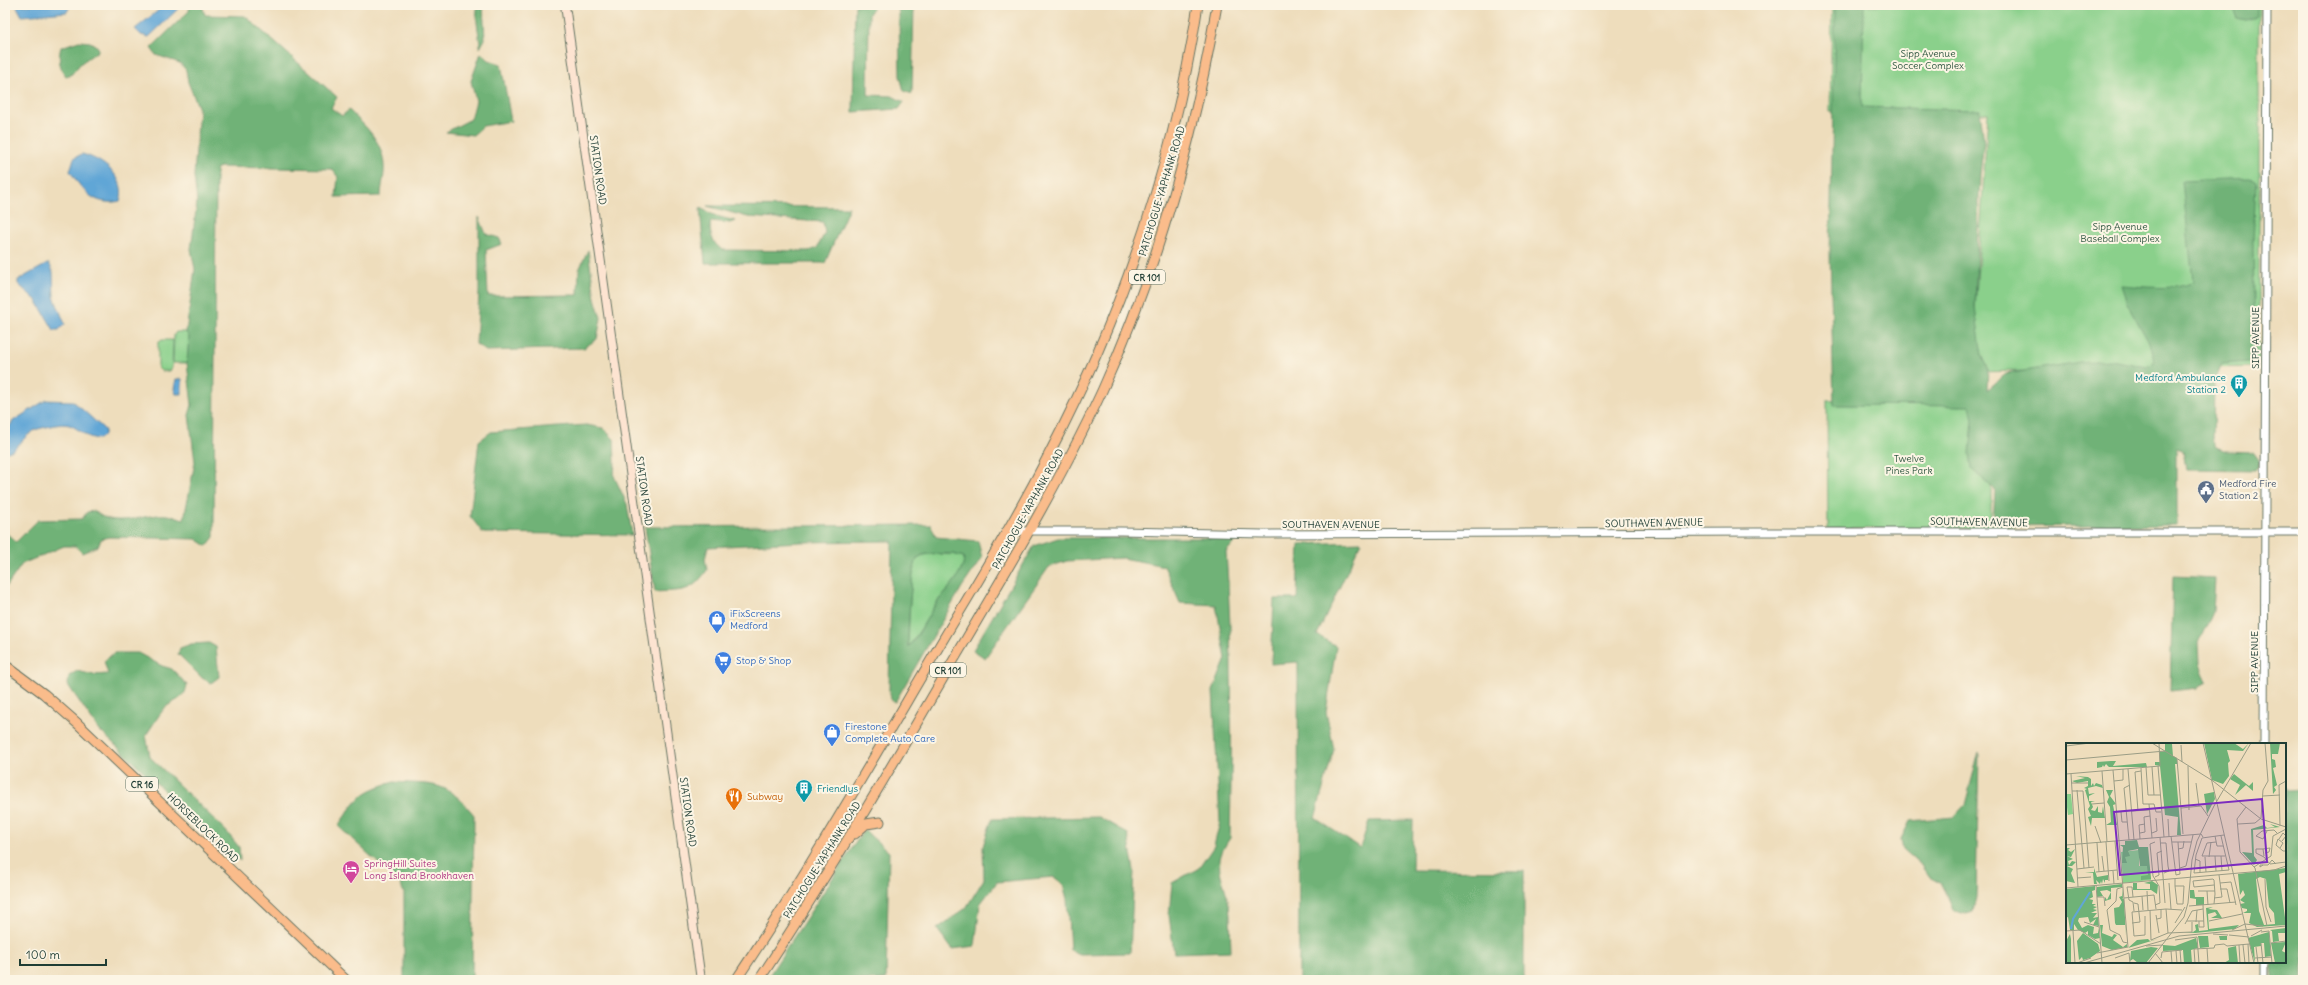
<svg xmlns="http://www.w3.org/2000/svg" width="2308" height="985" viewBox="0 0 2308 985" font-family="Delius,sans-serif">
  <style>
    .green { fill: #8ad08b; stroke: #548660 }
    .forest { fill: #6fb277; stroke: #477856; fill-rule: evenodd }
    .water { fill: #60a6d6; stroke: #407285 }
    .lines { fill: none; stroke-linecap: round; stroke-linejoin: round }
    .tertiary-casing { stroke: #677564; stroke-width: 9 }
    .secondary-casing { stroke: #677564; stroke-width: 10 }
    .primary-casing { stroke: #677564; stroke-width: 11 }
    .tertiary { stroke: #fff; stroke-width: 7 }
    .secondary { stroke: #fde4d1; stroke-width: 8 }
    .primary { stroke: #fabc8b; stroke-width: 9 }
    .labels { text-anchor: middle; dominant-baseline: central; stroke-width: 4; stroke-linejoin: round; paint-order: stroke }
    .shield { fill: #fcf5e5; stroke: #617469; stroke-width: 1 }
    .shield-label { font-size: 9px; font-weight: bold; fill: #1f3d34 }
    .park-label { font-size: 10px; fill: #345a45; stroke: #fcf5e5 }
    .street-label { font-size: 10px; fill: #1f3d34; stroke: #fcf5e5 }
    .culture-label { font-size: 10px; fill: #0d838f; stroke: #fcf5e5; text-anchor: end }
    .service-label { font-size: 10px; fill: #4e5e75; stroke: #fcf5e5; text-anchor: start }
    .shop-label { font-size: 10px; fill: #366cbe; stroke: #fcf5e5; text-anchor: start }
    .food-label { font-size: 10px; fill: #c56008; stroke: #fcf5e5; text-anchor: start }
    .hotel-label { font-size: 10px; fill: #b23c85; stroke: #fcf5e5; text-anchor: start }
    .inset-river { fill: none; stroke: #60a6d6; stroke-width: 2 }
    .inset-road { fill: none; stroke: #9b9d86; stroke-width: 1 }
    .view { fill: #7b2cbf; fill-opacity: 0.15; stroke: #7b2cbf; stroke-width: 2 }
    .inset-edge { fill: none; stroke: #1f3d34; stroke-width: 2 }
  </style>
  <rect width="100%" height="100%" fill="#fcf5e5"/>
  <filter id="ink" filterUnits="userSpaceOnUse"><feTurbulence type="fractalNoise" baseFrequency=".025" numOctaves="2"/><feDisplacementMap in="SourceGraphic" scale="8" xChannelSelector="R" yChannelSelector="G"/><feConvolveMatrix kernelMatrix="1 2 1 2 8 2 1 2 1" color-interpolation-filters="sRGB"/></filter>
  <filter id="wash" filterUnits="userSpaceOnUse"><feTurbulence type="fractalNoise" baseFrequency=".012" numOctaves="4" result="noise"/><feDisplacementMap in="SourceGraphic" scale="16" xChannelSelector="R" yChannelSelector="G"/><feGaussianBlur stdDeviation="0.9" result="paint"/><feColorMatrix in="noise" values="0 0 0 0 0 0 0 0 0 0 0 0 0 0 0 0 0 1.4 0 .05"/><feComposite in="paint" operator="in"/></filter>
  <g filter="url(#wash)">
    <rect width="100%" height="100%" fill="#eeddbc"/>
    <g class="green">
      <polygon points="1832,5 2259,5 2259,367 1971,372 1988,113 1830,112"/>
      <polygon points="176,332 186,332 189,337 187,363 173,363 174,335"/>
      <polygon points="162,340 173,340 172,368 170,371 161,371 158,368 158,343"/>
      <polygon points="1991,399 1991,528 1828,529 1827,400"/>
      <path d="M953,554l11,3c0,21 -21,34 -31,51 -8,14 -15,27 -25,39 1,-15 1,-83 11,-90 7,-5 25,-2 34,-3z"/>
    </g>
    <g class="forest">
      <path d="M190,5h12l3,10 40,1 92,81 -6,11 11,8 7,-6c16,16 34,31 35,56 1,10 -3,20 -3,30l-45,1 2,-20 -6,-8 -112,-2 -4,2 -2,368 -7,9 -11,-7 -86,-2 -9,2 -3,7 -16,7 -6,-7h-12l-42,18 -16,23 -1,-55 11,10 22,-22 44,-1 5,-7 8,-1c16,17 44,5 65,4 8,-1 16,2 24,4l11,-57 -6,-47 3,-10 -5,-42 2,-26 -3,-5 9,-63 -4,-20 6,-47 -3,-26 5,-67 -11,-27 -2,-12 -6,-7 -24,-8 -5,-7 38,-37z"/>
      <path d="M478,5h5l2,34 -5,9c0,-14 -6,-30 -2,-43z"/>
      <polygon points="855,5 875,5 869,14 868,95 892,96 904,102 899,109 853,112"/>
      <polygon points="896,5 914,5 912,94 904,91 900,76 899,12"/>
      <path d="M1835,5h29l-2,102 118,3 4,32 -4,32 -5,134 7,47 6,13 -1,22 19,-16 74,-12 31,-2 36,7 7,-5 -2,-14 -25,-45 -6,-18c18,1 59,7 72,-4l-11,-100 68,-3 6,4 -3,60 2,116 -5,4 -28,2 -8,20 -1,55 4,8 10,4 26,1 7,9 -4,9 -70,-1 -3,-19 -7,-2v77l-183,2 2,-37 -23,-21 -2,-15 3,-35 -3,-13 -136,-1 -4,-152z"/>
      <polygon points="2231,5 2256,5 2256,17 2246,20 2237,18"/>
      <path d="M79,41l11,1 8,5v4l-17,12 -11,13h-4c-7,-9 -8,-18 -5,-29z"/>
      <polygon points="481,53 489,60 501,64 511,121 483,126 473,135 446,132 471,119 476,101 471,81"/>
      <path d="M707,206l142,1 -24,56h-120l-5,-55 16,8 19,5 -5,2 -19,-2c-3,11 2,24 12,29l85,1 9,-3 8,-15 -2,-11 -75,-5z"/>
      <polygon points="479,217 486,234 499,238 502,244 486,250 488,296 578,295 579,270 588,250 595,298 601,318 597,339 584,348 486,351 476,344 479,293"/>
      <polygon points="586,425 603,428 614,439 615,462 614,476 627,504 632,535 483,533 470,516 479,441 491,432"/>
      <path d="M931,525l5,12 42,4 4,17 -20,29 -67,115 -4,-2 -2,-10 3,-149 -91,1 -93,5 -3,12 2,11c-16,24 -25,20 -52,22l-10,-65zM953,554l11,3c0,20 -20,34 -30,50 -9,13 -14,28 -26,40 0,-14 2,-84 11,-90 7,-5 25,-3 34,-3z"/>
      <path d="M1058,538h180l-12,14c7,95 6,190 4,286 -20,28 -6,38 -1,67 2,15 1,31 2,46l-57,2 -5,-38 3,-32 27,-15 15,-22 6,-24 -7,-131 13,-32 -10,-54 -36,-2 -16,-37 -41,-8 -56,3 -18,6 -64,91 -12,-8 61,-104z"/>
      <polygon points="1361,542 1317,635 1336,646 1326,712 1334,749 1315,818 1360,848 1369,821 1413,820 1412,870 1524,871 1524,980 1299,980 1298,662 1271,664 1274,599 1297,599 1299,544"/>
      <polygon points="2173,576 2215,578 2213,612 2199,644 2200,664 2207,683 2198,688 2170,691"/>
      <polygon points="209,643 216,647 219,677 211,683 202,678 178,654 180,648 191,644"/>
      <path d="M114,653h24l24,13 10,3 15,16c-2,16 -15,15 -23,24 -7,8 -12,18 -18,26l4,22 75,73 14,17 1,14 -141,-131 -31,-45 1,-9 8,-5 17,4 14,-1 -4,-13z"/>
      <polygon points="1979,752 1976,897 1973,912 1966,914 1955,911 1942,884 1929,877 1920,864 1903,849 1901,839 1910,821 1954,817 1965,805"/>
      <path d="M394,782c41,3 52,-2 80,33l-2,165h-68v-87l-4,-10 -62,-57c19,-27 22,-35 56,-44z"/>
      <polygon points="2285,788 2287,791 2303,790 2303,980 2272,980 2272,962 2285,962"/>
      <polygon points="1099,817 1128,834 1134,871 1130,953 1080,954 1070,950 1067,899 1063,884 1054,877 997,882 980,904 975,946 952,949 937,929 966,908 984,879 983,846 992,819"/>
      <polygon points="864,830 889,852 886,980 766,980"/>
    </g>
    <g class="water">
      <polygon points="16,5 70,5 70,6 67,12 22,16"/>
      <polygon points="165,5 182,5 149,37 141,35 135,29"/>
      <path d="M82,154c20,5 46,24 38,47 -26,6 -38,-11 -50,-30l4,-13z"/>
      <polygon points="49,263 53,272 54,297 65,324 59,330 54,330 36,300 18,284 18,280"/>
      <polygon points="176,379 182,379 182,394 176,394 174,389"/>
      <path d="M46,400l27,1 32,29 -1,5 -5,4c-13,-1 -16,-7 -27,-13 -8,-4 -22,0 -30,2 -18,3 -24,25 -37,24v-19l8,-12z"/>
    </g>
  </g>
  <g filter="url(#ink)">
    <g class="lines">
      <g class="tertiary-casing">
        <g id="tertiary">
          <polyline points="1006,531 1121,531 1263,534 1756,532 2303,532"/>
          <polyline points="2264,744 2267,5"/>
          <polyline points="2263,980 2263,962"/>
        </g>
      </g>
      <g class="secondary-casing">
        <polyline id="secondary" points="565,5 701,980"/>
      </g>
      <g class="primary-casing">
        <g id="primary">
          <polyline points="5,665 44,694 77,723 346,980"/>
          <polyline points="855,834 866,824 880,822"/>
          <path d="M736,980c67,-100 127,-204 188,-308 42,-72 87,-143 125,-218 73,-140 125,-292 149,-449"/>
          <path d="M759,980c66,-100 127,-204 187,-307 55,-93 111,-185 156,-282 56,-123 92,-254 115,-386"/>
        </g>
      </g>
      <use href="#tertiary" class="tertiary"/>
      <use href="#secondary" class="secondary"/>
      <use href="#primary" class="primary"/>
    </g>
  </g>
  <defs>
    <g id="building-pin" transform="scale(0.9)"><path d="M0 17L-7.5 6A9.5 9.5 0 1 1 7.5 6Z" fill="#0f9aa8" stroke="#fcf5e5"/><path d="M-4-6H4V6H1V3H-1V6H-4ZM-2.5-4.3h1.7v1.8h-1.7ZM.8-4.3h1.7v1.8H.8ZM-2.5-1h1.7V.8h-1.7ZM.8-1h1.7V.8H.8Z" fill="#fff"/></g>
    <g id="civic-pin" transform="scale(0.9)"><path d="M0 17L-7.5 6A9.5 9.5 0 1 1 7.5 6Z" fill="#5c6f8a" stroke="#fcf5e5"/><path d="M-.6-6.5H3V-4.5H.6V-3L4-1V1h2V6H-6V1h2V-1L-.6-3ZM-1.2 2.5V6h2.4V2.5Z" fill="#fff"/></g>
    <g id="shop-pin" transform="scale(0.9)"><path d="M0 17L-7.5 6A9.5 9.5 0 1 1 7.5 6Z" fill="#3f7fe0" stroke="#fcf5e5"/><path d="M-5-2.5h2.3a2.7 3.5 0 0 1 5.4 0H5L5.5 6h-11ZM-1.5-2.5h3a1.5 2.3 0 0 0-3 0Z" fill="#fff"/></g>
    <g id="supermarket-pin" transform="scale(0.9)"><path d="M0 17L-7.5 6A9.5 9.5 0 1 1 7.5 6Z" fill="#3f7fe0" stroke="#fcf5e5"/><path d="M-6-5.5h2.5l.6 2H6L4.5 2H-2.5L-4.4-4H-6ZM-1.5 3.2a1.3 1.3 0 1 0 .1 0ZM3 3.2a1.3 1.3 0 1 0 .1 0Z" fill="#fff"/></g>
    <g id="restaurant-pin" transform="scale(0.9)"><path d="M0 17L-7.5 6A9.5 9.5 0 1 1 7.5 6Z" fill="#e8710a" stroke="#fcf5e5"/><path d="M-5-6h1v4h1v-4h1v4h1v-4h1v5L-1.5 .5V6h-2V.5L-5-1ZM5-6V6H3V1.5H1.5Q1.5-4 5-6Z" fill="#fff"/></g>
    <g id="hotel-pin" transform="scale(0.9)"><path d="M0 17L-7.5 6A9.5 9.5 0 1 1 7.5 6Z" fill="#d1479c" stroke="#fcf5e5"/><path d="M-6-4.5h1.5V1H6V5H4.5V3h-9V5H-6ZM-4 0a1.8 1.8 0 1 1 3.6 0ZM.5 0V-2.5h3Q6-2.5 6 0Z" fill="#fff"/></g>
  </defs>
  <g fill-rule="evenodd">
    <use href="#building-pin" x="2239" y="383"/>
    <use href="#civic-pin" x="2206" y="489"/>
    <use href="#shop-pin" x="717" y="619"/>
    <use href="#supermarket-pin" x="723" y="660"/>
    <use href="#shop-pin" x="832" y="732"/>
    <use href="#building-pin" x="804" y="788"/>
    <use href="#restaurant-pin" x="734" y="796"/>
    <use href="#hotel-pin" x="351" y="869"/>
  </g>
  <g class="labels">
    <g class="shield">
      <rect x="1129" y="270" width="36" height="14" rx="3"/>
      <rect x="930" y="663" width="36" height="14" rx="3"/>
      <rect x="126" y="777" width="32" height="14" rx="3"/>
    </g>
    <g class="shield-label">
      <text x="1147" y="277">CR 101</text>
      <text x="948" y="670">CR 101</text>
      <text x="142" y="784">CR 16</text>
    </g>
    <g class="park-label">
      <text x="1928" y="53">Sipp Avenue<tspan x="1928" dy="12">Soccer Complex</tspan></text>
      <text x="2120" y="226">Sipp Avenue<tspan x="2120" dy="12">Baseball Complex</tspan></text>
      <text x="1909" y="458">Twelve<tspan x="1909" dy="12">Pines Park</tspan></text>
    </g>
    <g class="street-label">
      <text transform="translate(598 170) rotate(82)">STATION ROAD</text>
      <text transform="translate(1162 191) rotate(-73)">PATCHOGUE-YAPHANK ROAD</text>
      <text transform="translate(2255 338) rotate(-90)">SIPP AVENUE</text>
      <text transform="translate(644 491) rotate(82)">STATION ROAD</text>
      <text transform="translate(1028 509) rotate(-61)">PATCHOGUE-YAPHANK ROAD</text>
      <text transform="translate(1979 522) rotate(1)">SOUTHAVEN AVENUE</text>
      <text transform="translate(1654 523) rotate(-1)">SOUTHAVEN AVENUE</text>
      <text x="1331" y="524">SOUTHAVEN AVENUE</text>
      <text transform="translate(2254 662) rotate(-90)">SIPP AVENUE</text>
      <text transform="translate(688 812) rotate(82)">STATION ROAD</text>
      <text transform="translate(203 828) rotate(44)">HORSEBLOCK ROAD</text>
      <text transform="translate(822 860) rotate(-58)">PATCHOGUE-YAPHANK ROAD</text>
    </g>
    <g class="culture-label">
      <text x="2226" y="377">Medford Ambulance<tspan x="2226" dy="12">Station 2</tspan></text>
      <text x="817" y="788" text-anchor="start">Friendlys</text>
    </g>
    <g class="service-label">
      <text x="2219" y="483">Medford Fire<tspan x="2219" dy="12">Station 2</tspan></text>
    </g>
    <g class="shop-label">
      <text x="730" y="613">iFixScreens<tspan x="730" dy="12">Medford</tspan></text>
      <text x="736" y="660">Stop &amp; Shop</text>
      <text x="845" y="726">Firestone<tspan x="845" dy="12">Complete Auto Care</tspan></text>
    </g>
    <g class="food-label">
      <text x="747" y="796">Subway</text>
    </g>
    <g class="hotel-label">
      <text x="364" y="863">SpringHill Suites<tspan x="364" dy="12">Long Island Brookhaven</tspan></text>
    </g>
  </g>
  <g transform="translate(2066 743)">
    <rect width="220" height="220" fill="#eeddbc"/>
    <path d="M0,51h5l2,20 -5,1 -1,-8 -1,4zM73,107v16l10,-1 2,15 -28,3 -2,-31z" fill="#8ad08b"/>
    <path d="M99,0l7,1 1,12 4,2v6h-2l6,71h-4l1,-18 -13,-2 -5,-49 -5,-1v-3h5l-1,-10 6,-1zM138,0h30l9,6 6,-6 -6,8 -16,-1 3,11 -2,2 1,13 -6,8 -11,-4zM204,0h10l-2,11h-6v5l3,1 1,7 -3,1 4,17 -3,2 2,3 -3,4zM45,18h5l-3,5 33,-3 1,4h-38l-3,-3 -2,3 -1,-2 -1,2 -5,1v-6zM168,31l15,12 4,-4v9l-7,-6 -11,10 5,-10 -10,-6zM10,33l12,1 3,2v7l2,-3 1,3 2,-3 6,2 1,3 -7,-2 -8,2 1,6 6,-1 -6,3v5h6l-4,1 2,5 -2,3 4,1 3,-5v6l4,1 1,-7 1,7 1,5h-13l-1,8 -3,-9 3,-1 -3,-7 2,-3 -5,-16 2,-1 -3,-1 4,-2v-5l-11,2 -5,-2 13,-3zM40,47h7l-3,6 6,8 -3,1 4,20h-11l5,-3 -1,-15 -3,-5 2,-5zM148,49l1,7 -8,15 -3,-20zM204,81l10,3 -27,3 1,26 3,4 -3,5 -12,-13 10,1 -1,-24 13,-4 3,3 8,-1zM71,97l2,7h9l3,32 -10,1v-4l7,-1 -1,-9h-7l-2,-17 -10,2 2,5 -5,1 2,6h-5l1,-16 -3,-2h5v-4zM0,105h4l-2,2 3,2 4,-3 -4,8 -4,-1 6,3 -5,2 1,4 3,-4 4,1 -4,4h-5l6,3 -2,4 4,10 -9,-2zM28,125l3,9 11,-2v5h-3v3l-2,-4 -1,5 -1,-3 -1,3 -4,-4 1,4h-3l-1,-11h-8l9,-1zM220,125v4l-7,2 7,51 -29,2 -8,-4 2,-10h-8l4,-2v-2l-5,-1 -2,-4 5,-1 -5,-3 5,-5 -2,-5 -3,5 -2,-21zM194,134l6,2 3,28 5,6 1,11 -11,1 -5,-14 -3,-32zM86,138l6,4 -1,9 -6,-4h-18v-7h4v6h13v-5l-6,-1zM56,141v3l-11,1v11l-6,2v-4l2,3 4,-8 -4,-2 -7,1 3,5 -6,1v-10zM29,143v4l-3,1 1,6 -4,2 4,1 -1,4h4l-3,2 4,1 -4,2 4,1 -6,3h6l-4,5 5,-1 1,9 -6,-1 3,-6 -6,4 -2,-6 -9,1 -1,3 4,7 6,-3 6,2 -1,7 5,-1v-5l2,10 -5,1 -7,-4v-4l-3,2 -7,-3 -4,-6v6h-4l-2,-13 -2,1v-29zM56,145l1,10h-1l2,1 2,37 -1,-11h-9l-1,-2 -1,-15 5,-1 3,-5 -3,-5 3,-1zM124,147h4l1,7h9v8h-8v-6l-6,-1zM147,164l-5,2 9,1 5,8h-11l6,-3 -2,-3 -7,2 1,15 30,-4 -4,4 -40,4 -12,-1h10l3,-2 -1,-5 3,-1 1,7 9,-1 -2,-22zM34,182h3l-1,8 10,4 2,-3 3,1 -4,5 10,7 4,-3v3l-15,3 -10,-4zM220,185v5h-8l1,8 -6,1 -1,-11 -2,-1zM203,189l2,24 -6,1 -1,-14h-3v3l-7,1 1,16 -7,-25zM17,190l15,11 2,7 -10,7 -7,2 -1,-3 -3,3 -2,-19zM4,191l1,5v23l4,1h-7l-2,-3v-19zM132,193h29v4h-7l-1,-4h-11l1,11 -9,1zM130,195l2,10 -7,2 1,13h-8l-1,-13 -20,1v-6l12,1zM82,196l2,2 8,-2 -30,9 9,-8zM220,199l-4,9 4,2v10h-11l-4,-20zM170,203l2,17h-14l5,-3 -1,-12zM85,204l7,1 -12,15h-8l-5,-4 -3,2 1,-10z" fill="#6fb277" fill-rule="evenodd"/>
    <path class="inset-river" d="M5,186l2,-10 17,-27"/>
    <path class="inset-road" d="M86,0l61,38 48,38 25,8M137,0l51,220M115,2l1,17M0,3l24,-3M111,16l6,75M0,17l99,-9M92,23l6,71M122,23l1,44M80,24l2,28h12M86,24l2,28M75,25l2,36h11l2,8h5M62,26l6,71M36,28l5,71M0,31l94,-8 -1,-23M5,31l7,113M48,38l9,-1v-11M5,40h17M130,40l3,23M11,47l7,78M6,48h11l6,77M197,53l17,-1M26,61l12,-1M83,61l3,34M180,64l-9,12 3,33 15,16 12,58M115,65l20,-2 7,10M66,68l17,-1M72,68l-3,-39 6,-1M55,69l1,10h5M102,76l1,18M172,81l17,-1 6,-5 2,-28 5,-9 -3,-38M29,83l6,17M214,83l-1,-41 7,-4M201,88l-4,8 -7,-3 6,-5 12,-1 3,3M74,90l5,-1 -1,-15 6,-1M86,90l5,-2 -1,-13M105,93l5,39 4,-1 -2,-32M149,93l2,10h6M155,93l8,34 -35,3 2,-18 6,-17 22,-3M94,94l5,66M74,96l-1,-14 6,-1M213,96l4,-6 3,3 -4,5M63,97l-5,-52 6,-3M49,98l3,39M40,99l3,39M89,99l-5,2 3,32 6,10 1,17 -5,2M106,99h19M150,99l-9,1 -5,13h23M31,100l2,29M95,100h5l2,23 1,5 -5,2M0,102l135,-11 2,3M214,105l3,-5 -5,-4 -2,6 7,6h3M112,106l5,-1 1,-7M197,106l7,-1 -1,4 -4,1M36,113l2,15M149,113l1,15M155,113l1,15M198,113l-1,-7h-7v4l8,4 6,7 16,-2M139,114l1,15M143,114l2,-15M129,116l5,2v12M197,122l-3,2v-2h8l4,-5 4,4M188,124l17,-11 2,-20 13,-7M114,125l6,-2 7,-31M11,126l17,-2M47,128l1,13M30,129l21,-2M89,134l4,-2 -2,-22 5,-2M11,135l14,-1M109,136v7l2,18h6l1,-18h-9M199,136l1,28 5,15M103,140l2,26M154,140l11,-1 5,23M30,142l6,78M57,144l-6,2 -1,12 -9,9 3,20 10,5 3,7 5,1M0,145l208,-18 12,-4M154,146h7l3,14M81,148l1,19M132,148h17M141,148l1,14M76,153l1,14M31,154h7l1,9M67,154l-1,-10h-5l2,13 4,2 1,9M58,155l30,-3 2,14M148,155l8,-1 -3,-22M148,161l1,-10 -1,-14 -1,-1 -20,2 1,6 20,-2M123,163l47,-4M100,166l2,24M84,167l1,30 17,-7 24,-1v-10M90,172l3,18M79,173v19l-11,1 -2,-24 34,-3 16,1M91,176l4,-1v-9M121,178h17M133,178v6h5l-1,-22M143,178l33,-7M18,179l15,5M130,179l1,-12M66,180l8,-1 -2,-18 -4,-1M109,180l10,-16M119,181l7,-13 11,-2M179,181l18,2M166,187l13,-6M0,188l14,-1 21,14M7,188l2,32M195,189l8,-1 3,32M147,191l15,1M163,192l20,2M185,193l11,-6M109,197l22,-3 2,26M195,200l2,20M205,200l15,-2M182,201l1,19M173,202l1,18M177,202l2,18M80,203l17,-1M190,204l2,16M141,205l1,15M114,207l1,13M105,208l1,12M110,208l1,12M31,210l31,-6 -15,-177M89,210l8,10M49,215l14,-5 1,10M95,215l1,-6 20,-2M189,215l17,-1M11,220l14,-5M18,220l95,-27 107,-10M82,220l36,-46 4,-14 4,-43 5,-19 17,-35 37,-63M129,220l-1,-14 20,-1 1,-3 9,-1 3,2 22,-2"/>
    <path class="view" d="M196,56l5,63 -147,13 -6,-63z"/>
    <rect width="220" height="220" class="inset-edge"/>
  </g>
  <rect width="2308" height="985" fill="none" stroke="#fcf5e5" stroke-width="20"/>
  <path d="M20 959v6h86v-6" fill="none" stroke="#1f3d34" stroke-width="2"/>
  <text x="26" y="959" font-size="12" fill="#1f3d34" stroke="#fcf5e5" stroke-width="3" paint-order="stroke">100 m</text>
</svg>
